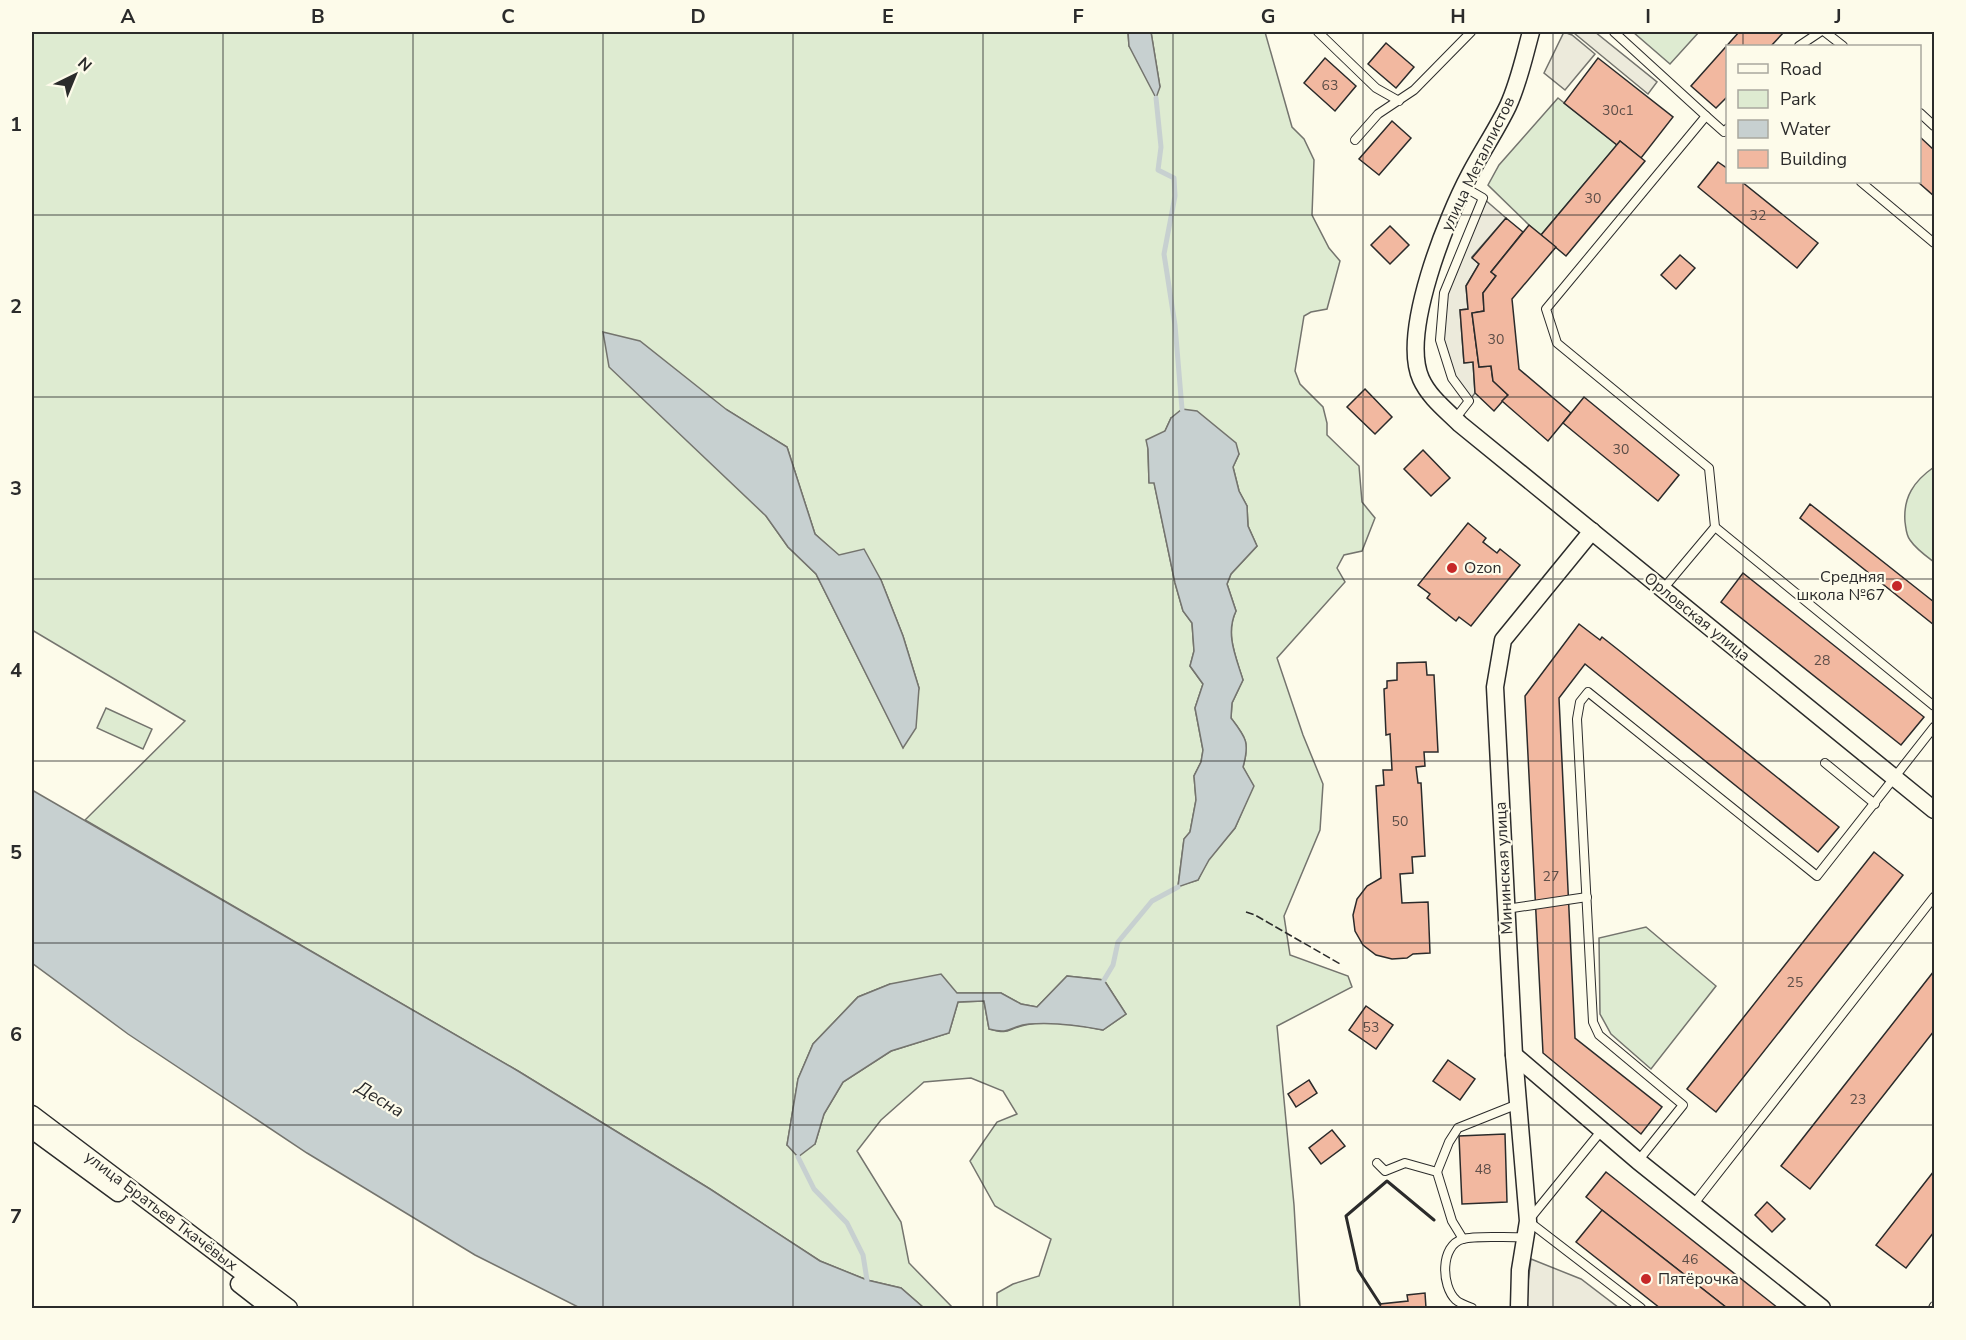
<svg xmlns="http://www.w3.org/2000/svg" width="1966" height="1340" viewBox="0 0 1966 1340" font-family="'Nunito Sans',sans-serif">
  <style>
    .green { fill: #deebd1; stroke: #74746e; stroke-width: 1.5; fill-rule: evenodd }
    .parking { fill: #eceadb; stroke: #74746e; stroke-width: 1.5 }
    .water { fill: #c7d0d0; stroke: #74746e; stroke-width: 1.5 }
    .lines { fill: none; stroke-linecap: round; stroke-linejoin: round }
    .stream { stroke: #c7d0d0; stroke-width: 5 }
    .building { fill: #f2b8a0; stroke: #2b2b2b; stroke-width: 1.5 }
    .lane-casing { stroke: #2b2b2b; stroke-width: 10 }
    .street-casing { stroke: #2b2b2b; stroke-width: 19 }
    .lane { stroke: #fdfbea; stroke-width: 8 }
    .street { stroke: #fdfbea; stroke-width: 16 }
    .fence { stroke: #2b2b2b; stroke-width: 1.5; stroke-dasharray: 8 3; stroke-linecap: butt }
    .wall { stroke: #2b2b2b; stroke-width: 3 }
    .grid { fill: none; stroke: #2b2b2b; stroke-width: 1.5; stroke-opacity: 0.55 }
    .poi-dot { fill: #c62828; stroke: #fdfbea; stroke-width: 2 }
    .labels { text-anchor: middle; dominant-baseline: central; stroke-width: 4.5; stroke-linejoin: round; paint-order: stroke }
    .number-label { font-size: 14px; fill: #5d4e48 }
    .street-label { font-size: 16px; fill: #2b2b2b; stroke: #fdfbea }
    .poi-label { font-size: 16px; fill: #2b2b2b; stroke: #fdfbea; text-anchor: start }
    .water-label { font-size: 18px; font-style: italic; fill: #2b2b2b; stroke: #fdfbea }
    .neatline { fill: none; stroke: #2b2b2b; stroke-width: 2 }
    .grid-label { font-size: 20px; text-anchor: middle; font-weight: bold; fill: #2b2b2b }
  </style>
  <rect width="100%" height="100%" fill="#fdfbea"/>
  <g class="green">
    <path d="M32,32h1096l1,14 31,41 -9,-55h114l27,95 12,12 10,21 -2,55 17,33 11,13 -13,48 -16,3 -7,4 -9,55 5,13 23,23 4,16v12l32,31 3,36 13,16 -13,33 -18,4 -7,13 8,14 -68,76 26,77 20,49 -3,46 -36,86 6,39 58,21 4,11 -75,39 17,179 6,103h-303v-15l16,-9 26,-8 12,-37 -56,-33 -25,-45 27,-39 20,-8 -14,-23 -32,-13 -47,4 -43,38 -24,31 44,71 8,41 44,45h-29l-23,-20 -34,-8 -47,-19 -110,-72 -192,-118 -433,-251 100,-99 -153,-91zM727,410l60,37 28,87 24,22 42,24 22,56 16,52 -16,59 -87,-173 -28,-27 -22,-31zM1171,418l68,36 -6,13 6,24 8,15 1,20 9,20 -26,28 -4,10 9,27c-11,23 0,46 7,69l-11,23 -1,15c15,19 19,25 12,49l10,19 -18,42 -27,32 -10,20 -20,6 6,-47 6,-7 6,-32 -2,-24 7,-14 2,-12 -8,-42 8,-24 -13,-18 4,-15 -2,-28 -9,-12 -8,-28 -21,-101h-5l-1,-33 17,-18zM1067,976l37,4 22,34 -23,16c-25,-5 -52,-11 -78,-5 -19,4 -14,10 -36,4l-5,-28 -26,1 -9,31 -58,18 -48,31 -19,32 -9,30 -28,1 11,-66 15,-35 45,-47 32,-13 67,9h44l20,11 16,3z"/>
    <polygon points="1633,32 1699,32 1670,64"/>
    <polygon points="1558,98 1617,145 1541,235 1529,225 1488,185 1499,165"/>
    <path d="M1934,467v95c-8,-6 -18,-13 -24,-22 -4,-5 -4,-12 -5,-18 -2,-25 9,-41 29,-55z"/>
    <polygon points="106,708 152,729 143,749 97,728"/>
    <polygon points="1646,927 1716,986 1651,1069 1611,1034 1600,1014 1599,938"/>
  </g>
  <g class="parking">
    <polygon points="1564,32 1572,35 1595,54 1565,90 1544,73"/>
    <polygon points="1575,32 1595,32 1657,82 1648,94 1574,33"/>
    <polygon points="1483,198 1506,218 1472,257 1479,264 1466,286 1468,309 1460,310 1464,363 1473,362 1475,393 1469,401 1452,378 1440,340 1444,293"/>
    <polygon points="1531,1259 1581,1279 1619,1308 1528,1308 1526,1298"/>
  </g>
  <g class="water">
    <polygon points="1128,32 1151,32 1160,87 1156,98 1129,46"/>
    <polygon points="603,332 640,341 727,410 787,447 815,534 839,555 864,549 881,580 903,636 919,688 916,728 903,748 816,574 788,547 766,516 609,367"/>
    <path d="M1182,409l15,2 39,32 3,11 -6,13 6,24 8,15 1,20 9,20 -26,28 -4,10 9,27c-11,23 0,46 7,69l-11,23 -1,15c15,20 19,24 12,49l11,19 -19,42 -26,32 -11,20 -20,7 6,-48 6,-7 6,-32 -2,-24 7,-14 2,-12 -8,-42 8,-24 -13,-18 4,-15 -2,-28 -9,-12 -8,-28 -21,-100h-5l-1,-34 -2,-9 19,-9 6,-13z"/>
    <polygon points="32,790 518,1071 710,1189 820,1261 867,1280 901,1288 924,1308 580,1308 475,1255 307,1153 128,1034 32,963"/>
    <path d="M941,974l16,19h44l20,11 16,3 30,-31 37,4 22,34 -23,16c-25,-5 -49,-8 -74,-6 -20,2 -17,11 -40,5l-5,-28 -26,1 -9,31 -58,18 -48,31 -19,32 -9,30 -17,13 -11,-12 11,-66 15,-35 45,-47 32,-13z"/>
  </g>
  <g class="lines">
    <g class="stream">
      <polyline points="1156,98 1161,147 1158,170 1174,178 1175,196 1164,254 1175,325 1182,409"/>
      <polyline points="1104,980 1113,965 1118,942 1152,901 1178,887"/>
      <polyline points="798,1157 814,1189 847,1223 863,1255 867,1280"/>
    </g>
  </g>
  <g class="building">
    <polygon points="1739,32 1784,32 1771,46 1728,46 1728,96 1716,108 1691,86"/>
    <polygon points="1386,43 1414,67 1396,88 1368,64"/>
    <polygon points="1325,58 1356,86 1335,111 1304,83"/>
    <polygon points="1598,58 1673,117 1641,158 1620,141 1617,145 1564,103"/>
    <polygon points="1392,121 1411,138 1379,175 1359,159"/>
    <polygon points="1920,137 1934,150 1934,196 1918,182 1920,182"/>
    <polygon points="1620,141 1645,161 1566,256 1541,235"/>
    <polygon points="1718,162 1728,169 1728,182 1742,182 1818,243 1797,268 1698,187"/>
    <polygon points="1506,218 1523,232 1491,272 1496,276 1483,293 1484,311 1472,313 1479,367 1491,366 1493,381 1508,395 1494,411 1475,393 1473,362 1464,363 1460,310 1468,309 1466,286 1479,264 1472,258"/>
    <polygon points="1529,225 1556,247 1512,299 1519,369 1571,413 1548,441 1502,401 1508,395 1493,381 1491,366 1479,367 1472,313 1484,311 1483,293 1496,276 1491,272"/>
    <polygon points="1390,226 1409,245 1390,264 1371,245"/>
    <polygon points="1680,255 1695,268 1676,289 1661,275"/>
    <polygon points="1365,389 1392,417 1375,434 1347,407"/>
    <polygon points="1584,397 1679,475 1658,501 1563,423"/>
    <polygon points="1423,450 1450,478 1431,496 1404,469"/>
    <polygon points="1810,504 1934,602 1934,625 1800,518"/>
    <polygon points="1468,523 1486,538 1483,542 1497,553 1500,549 1520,565 1471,626 1459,617 1456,621 1427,598 1430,594 1418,585"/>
    <polygon points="1743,573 1924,717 1901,745 1721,602"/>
    <polygon points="1579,624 1600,640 1602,637 1621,652 1839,827 1818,852 1585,664 1559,698 1575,1038 1662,1107 1641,1134 1543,1053 1525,696"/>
    <polygon points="1426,662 1427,675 1434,675 1438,752 1424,752 1425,766 1416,767 1418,783 1421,783 1425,856 1412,857 1413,873 1400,874 1402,903 1428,902 1430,953 1413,954 1407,958 1392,959 1376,955 1363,945 1355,931 1353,915 1357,899 1367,886 1381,878 1376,786 1384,785 1383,770 1392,770 1390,734 1386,735 1384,689 1387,688 1387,681 1397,680 1397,663"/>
    <polygon points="1874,852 1903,875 1716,1112 1687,1089"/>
    <polygon points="1934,971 1934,1031 1810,1189 1781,1166"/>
    <polygon points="1366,1006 1393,1025 1376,1049 1349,1030"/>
    <polygon points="1448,1060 1475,1079 1460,1100 1433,1081"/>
    <polygon points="1309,1080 1317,1093 1296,1107 1288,1094"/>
    <polygon points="1332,1130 1345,1146 1321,1164 1309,1148"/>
    <polygon points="1505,1134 1507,1202 1462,1204 1459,1136"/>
    <polygon points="1934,1171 1934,1232 1906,1268 1876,1245"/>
    <polygon points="1606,1172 1778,1308 1727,1308 1602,1210 1586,1197"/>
    <polygon points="1767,1202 1785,1219 1772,1232 1755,1215"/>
    <polygon points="1602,1210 1727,1308 1660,1308 1576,1242"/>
    <polygon points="1425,1293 1426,1308 1381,1308 1380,1304 1408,1301 1407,1295"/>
  </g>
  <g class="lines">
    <g class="lane-casing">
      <g id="lane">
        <polyline points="1318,32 1376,88 1399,101"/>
        <polyline points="1614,32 1706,116 1546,309 1557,343 1709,468 1715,527 1663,589"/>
        <polyline points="1825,32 1843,46"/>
        <polyline points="1799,46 1820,32"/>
        <polyline points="1920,113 1934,126"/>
        <polyline points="1706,116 1724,132 1728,128"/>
        <polyline points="1355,140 1378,114 1414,90 1471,32"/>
        <polyline points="1861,182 1934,243"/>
        <polyline points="1455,419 1469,401 1452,378 1440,340 1444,293 1483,198 1464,187"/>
        <polyline points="1715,527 1934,706"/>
        <polyline points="1825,763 1875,804"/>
        <polyline points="1506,909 1587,897"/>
        <polyline points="1602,1130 1528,1221 1641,1308"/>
        <polyline points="1638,1161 1683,1105 1599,1035 1593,1022 1577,719 1580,702 1588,692 1817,876 1934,727"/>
        <polyline points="1377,1163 1385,1171 1405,1163 1437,1172 1452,1221 1463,1239"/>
        <polyline points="1437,1172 1449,1142 1458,1128 1518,1104"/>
        <polyline points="1693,1205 1934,897"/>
        <path d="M1472,1308c-5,-2 -13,-5 -16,-8 -15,-14 -16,-55 7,-61 13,-4 46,-1 62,-2"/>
        <polyline points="1933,1308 1934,1306"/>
      </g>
    </g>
    <g class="street-casing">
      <g id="street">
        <path d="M1531,32c-7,25 -12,50 -23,74 -11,23 -26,45 -38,68 -23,43 -70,159 -49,205 8,18 25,31 39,45l474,386"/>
        <polyline points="1514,1055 1638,1161 1822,1308"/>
        <polyline points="32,1114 289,1308"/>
        <polyline points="32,1130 118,1193"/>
        <polyline points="239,1284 270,1308"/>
        <polyline points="1519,1308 1520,1270 1528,1221 1514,1055 1495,687 1503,640 1592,531"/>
      </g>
    </g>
    <use href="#lane" class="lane"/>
    <use href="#street" class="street"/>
    <polyline class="fence" points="1246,912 1255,915 1340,964"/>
    <polyline class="wall" points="1380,1304 1358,1270 1346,1216 1387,1181 1434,1220"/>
  </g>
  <path class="grid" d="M223,32v1276M413,32v1276M603,32v1276M793,32v1276M983,32v1276M1173,32v1276M1363,32v1276M1553,32v1276M1743,32v14M1743,182v1126M32,215h1902M32,397h1902M32,579h1902M32,761h1902M32,943h1902M32,1125h1902"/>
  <g class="poi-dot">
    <circle cx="1452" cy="568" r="6"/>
    <circle cx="1897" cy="586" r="6"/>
    <circle cx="1646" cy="1279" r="6"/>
  </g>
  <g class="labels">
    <g class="number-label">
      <text x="1330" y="85">63</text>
      <text x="1618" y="110">30с1</text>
      <text x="1593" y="198">30</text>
      <text x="1758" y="215">32</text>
      <text x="1496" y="339">30</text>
      <text x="1621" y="449">30</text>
      <text x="1822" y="660">28</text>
      <text x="1400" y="821">50</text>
      <text x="1551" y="876">27</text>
      <text x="1795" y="982">25</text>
      <text x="1371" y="1027">53</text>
      <text x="1858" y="1099">23</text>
      <text x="1483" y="1169">48</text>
      <text x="1690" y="1259">46</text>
    </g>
    <g class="street-label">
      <text transform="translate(1478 164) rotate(-64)">улица Металлистов</text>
      <text transform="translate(1697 617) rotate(39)">Орловская улица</text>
      <text transform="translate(1504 868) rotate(-93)">Мининская улица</text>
      <text transform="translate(161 1211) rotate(37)">улица Братьев Ткачёвых</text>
    </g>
    <g class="poi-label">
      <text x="1464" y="568">Ozon</text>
      <text x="1885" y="577" text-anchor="end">Средняя<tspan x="1885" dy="18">школа №67</tspan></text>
      <text x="1658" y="1279">Пятёрочка</text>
    </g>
    <g class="water-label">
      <text transform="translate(380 1099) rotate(31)">Десна</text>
    </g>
  </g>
  <rect width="1966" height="1340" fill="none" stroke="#fdfbea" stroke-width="66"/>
  <rect x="1726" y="45" width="195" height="138" fill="#fdfbea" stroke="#a9a89e" stroke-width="1.5"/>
  <rect x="1738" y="64" width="30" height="9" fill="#fdfbea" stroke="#a9a89e" stroke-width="1.5"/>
  <text x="1780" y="75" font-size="18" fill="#2b2b2b">Road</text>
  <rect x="1738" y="90" width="30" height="18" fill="#deebd1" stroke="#a9a89e" stroke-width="1.5"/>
  <text x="1780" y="105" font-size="18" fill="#2b2b2b">Park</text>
  <rect x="1738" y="120" width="30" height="18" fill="#c7d0d0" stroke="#a9a89e" stroke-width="1.5"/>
  <text x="1780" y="135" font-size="18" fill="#2b2b2b">Water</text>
  <rect x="1738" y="150" width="30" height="18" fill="#f2b8a0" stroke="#a9a89e" stroke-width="1.5"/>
  <text x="1780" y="165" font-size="18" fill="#2b2b2b">Building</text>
  <g transform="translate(75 75) rotate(43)" stroke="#fdfbea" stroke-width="4.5" paint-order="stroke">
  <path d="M0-4.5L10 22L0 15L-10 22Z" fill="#2b2b2b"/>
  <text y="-9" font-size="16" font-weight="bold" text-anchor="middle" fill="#2b2b2b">N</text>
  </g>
  <rect x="33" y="33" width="1900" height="1274" class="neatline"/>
  <g class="grid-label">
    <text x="128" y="23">A</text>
    <text x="318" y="23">B</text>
    <text x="508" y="23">C</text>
    <text x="698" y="23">D</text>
    <text x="888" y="23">E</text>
    <text x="1078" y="23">F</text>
    <text x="1268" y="23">G</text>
    <text x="1458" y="23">H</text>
    <text x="1648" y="23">I</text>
    <text x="1838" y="23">J</text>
    <text x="16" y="131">1</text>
    <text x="16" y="313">2</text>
    <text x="16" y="495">3</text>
    <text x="16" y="677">4</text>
    <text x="16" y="859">5</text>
    <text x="16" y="1041">6</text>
    <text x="16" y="1223">7</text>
  </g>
</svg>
